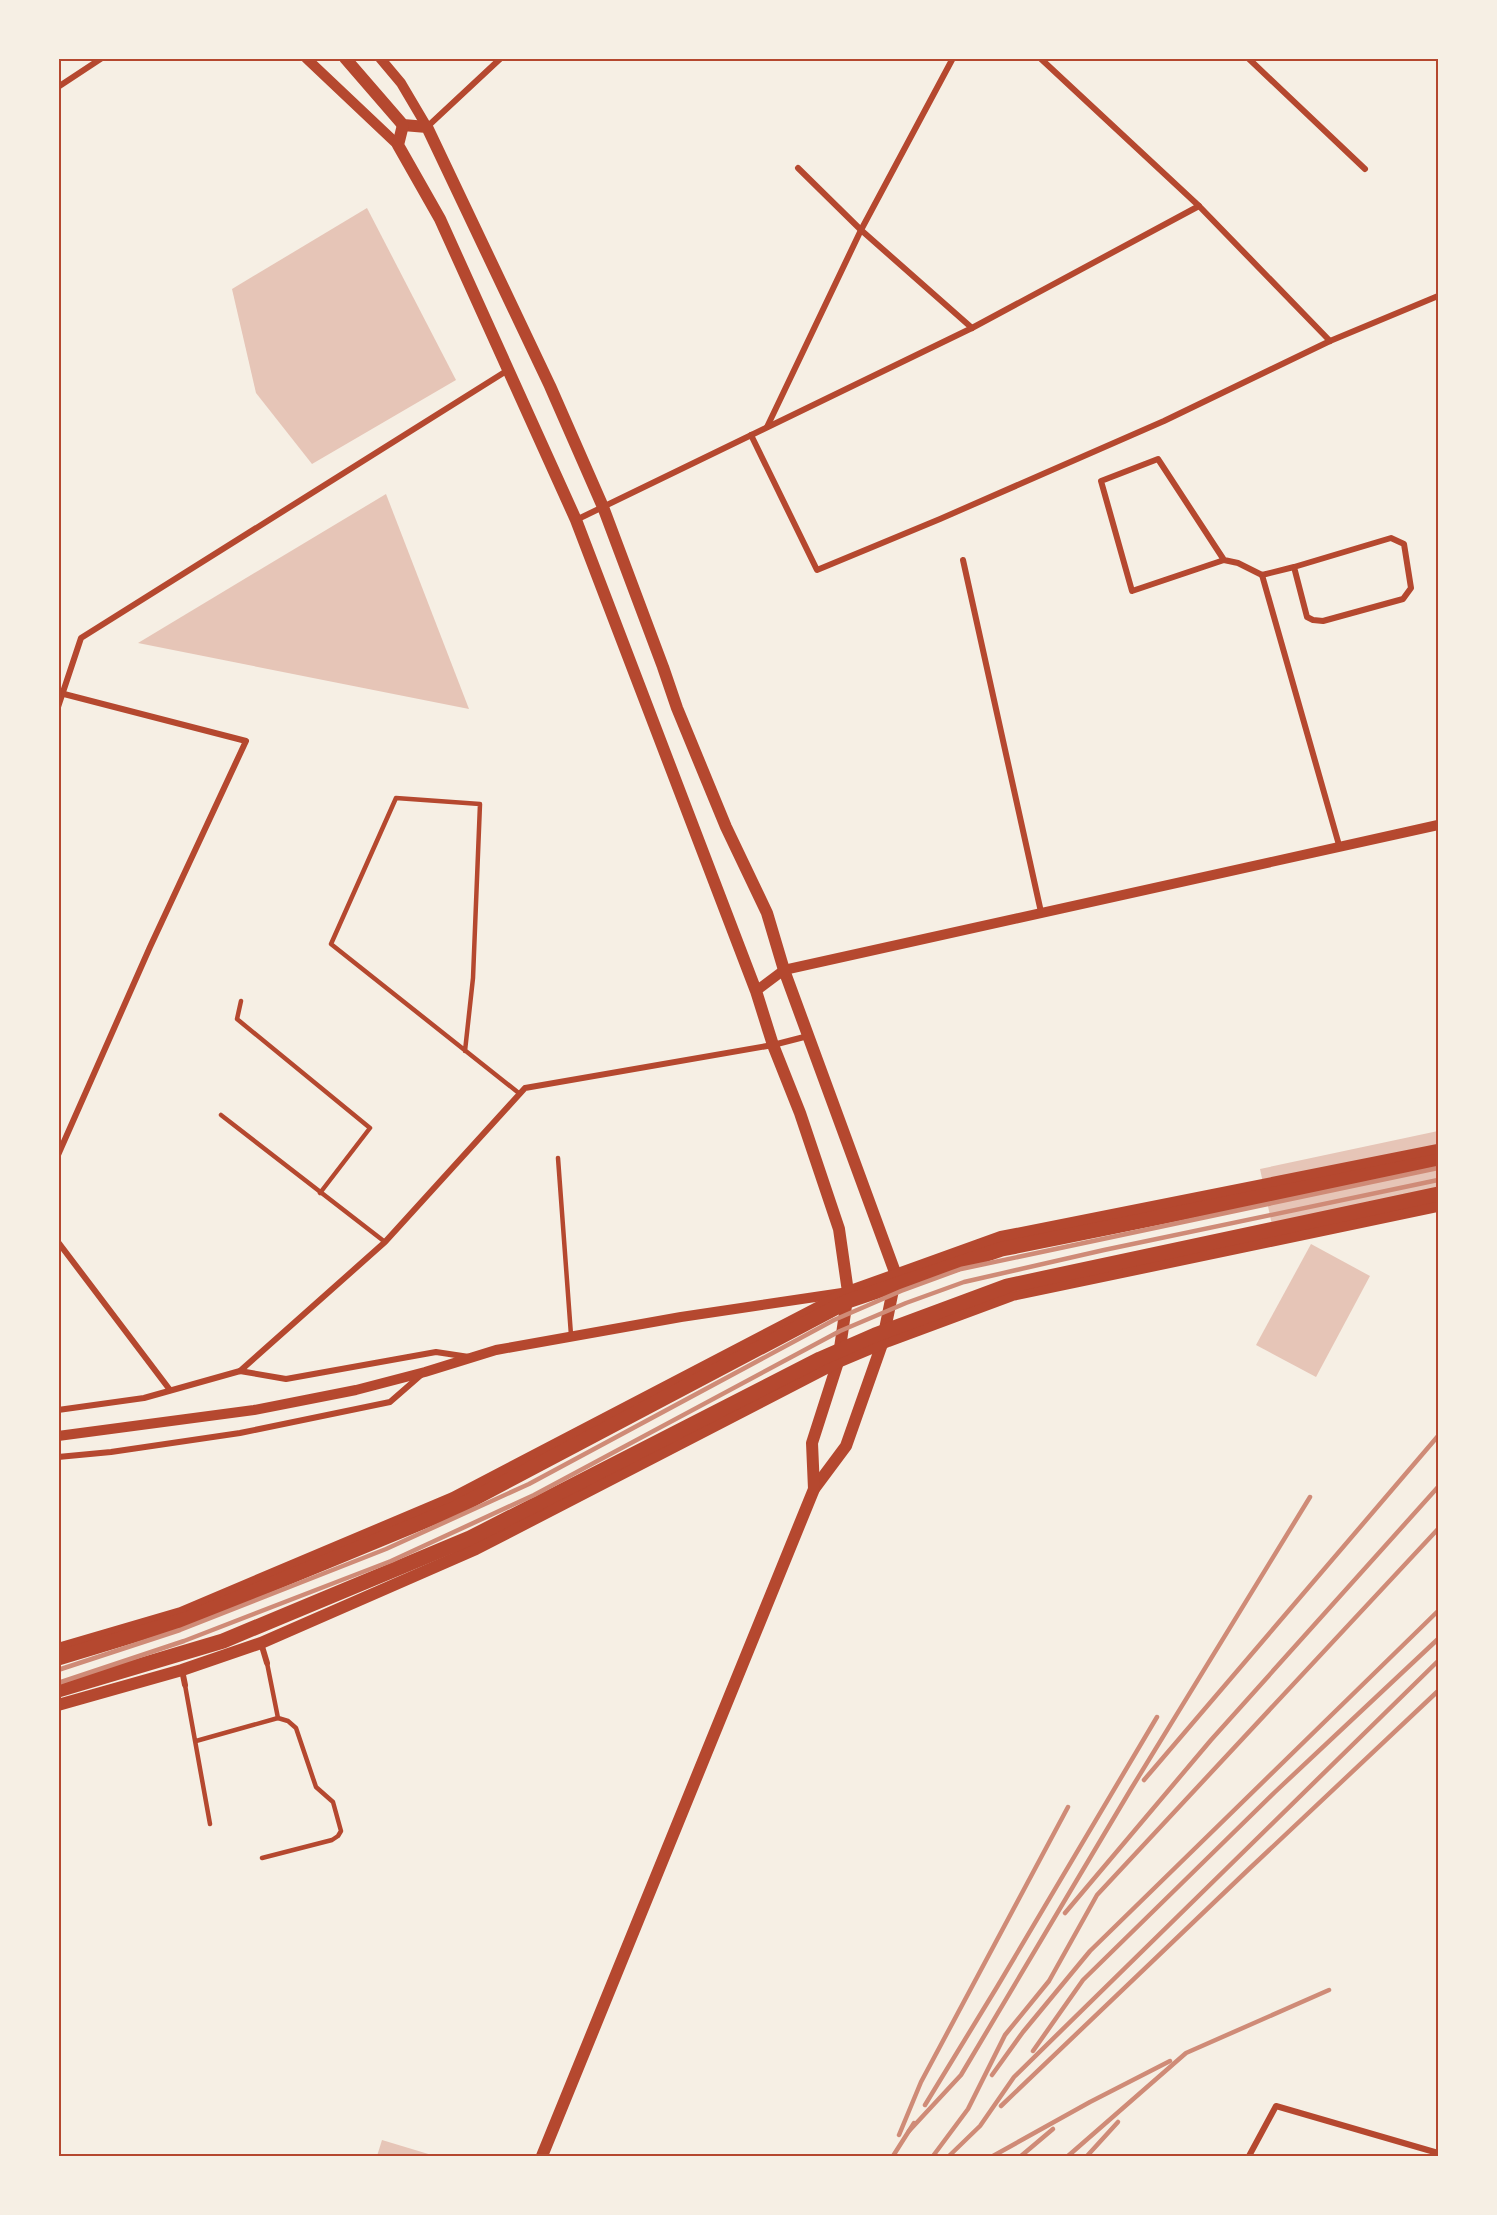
<svg xmlns="http://www.w3.org/2000/svg" width="1497" height="2215" viewBox="0 0 1497 2215" font-family="'Roboto Condensed',sans-serif">
  <style>
    .building { fill: #e6c5b7 }
    .lines { fill: none; stroke-linecap: round; stroke-linejoin: round }
    .service { stroke: #b5482f; stroke-width: 4.5 }
    .minor { stroke: #b5482f; stroke-width: 6 }
    .tertiary { stroke: #b5482f; stroke-width: 10 }
    .secondary { stroke: #b5482f; stroke-width: 12 }
    .primary { stroke: #b5482f; stroke-width: 15 }
    .rail { stroke: #cf8b77; stroke-width: 4.5 }
    .neatline { fill: none; stroke: #b5482f; stroke-width: 2 }
  </style>
  <rect width="100%" height="100%" fill="#f6efe4"/>
  <g class="building">
    <polygon points="367,208 456,380 312,464 256,393 232,289"/>
    <polygon points="386,494 469,709 138,643"/>
    <polygon points="1438,1131 1438,1204 1275,1239 1260,1169"/>
    <polygon points="1311,1244 1370,1276 1316,1377 1256,1345"/>
    <polygon points="382,2140 435,2156 377,2156"/>
  </g>
  <g class="lines">
    <g class="service">
      <polyline points="241,1001 237,1019 370,1128 320,1193"/>
      <polyline points="465,1051 473,978 480,804 396,798 331,944 520,1094"/>
      <polyline points="221,1115 385,1242"/>
      <polyline points="558,1158 571,1335"/>
      <polyline points="185,1685 210,1824"/>
      <polyline points="196,1741 278,1718"/>
      <polyline points="262,1858 332,1840 338,1836 341,1831 333,1802 316,1787 296,1728 288,1721 278,1718 267,1663"/>
    </g>
    <g class="minor">
      <polyline points="1248,58 1365,169"/>
      <polyline points="58,87 102,58"/>
      <polyline points="427,127 501,58"/>
      <polyline points="798,168 861,230 972,328"/>
      <polyline points="1199,206 1330,341"/>
      <polyline points="767,427 861,230 953,58"/>
      <polyline points="751,435 817,570 940,519 1164,421 1330,341 1438,296"/>
      <polyline points="576,520 972,328 1199,206 1040,58"/>
      <polyline points="963,560 1041,912"/>
      <polyline points="1224,560 1158,459 1101,481 1132,591 1224,560 1238,563 1262,575 1294,567 1307,617 1313,620 1323,621 1403,599 1411,588 1404,544 1391,538 1294,567"/>
      <polyline points="1262,575 1339,845"/>
      <polyline points="58,707 81,638 508,370"/>
      <polyline points="58,1155 150,947 246,741 64,694"/>
      <polyline points="58,1242 170,1390"/>
      <polyline points="240,1371 385,1242 525,1088 773,1045 808,1036"/>
      <polyline points="58,1410 144,1398 240,1371 286,1379 436,1352 469,1357"/>
      <polyline points="58,1457 111,1452 240,1433 390,1402 421,1375"/>
      <polyline points="261,1643 267,1663"/>
      <polyline points="182,1670 185,1685"/>
      <polyline points="1249,2156 1276,2106 1438,2153"/>
    </g>
    <g class="tertiary">
      <polyline points="306,58 398,145"/>
      <polyline points="380,58 401,83 427,127"/>
      <polyline points="756,991 784,970 1438,825"/>
      <polyline points="58,1436 254,1410 356,1390 425,1372 496,1350 681,1317 842,1293"/>
    </g>
    <g class="secondary">
      <polyline points="345,58 403,125 427,127 550,386 603,507 663,667 677,708 726,827 767,913 784,970 896,1275 882,1344 846,1446 814,1489 542,2156"/>
      <polyline points="403,125 398,145 440,219 576,520 756,991 773,1045 800,1113 839,1229 848,1292 838,1362 812,1443 814,1489"/>
      <polyline points="58,1649 181,1613 453,1498 848,1292 1001,1237 1438,1150"/>
      <polyline points="58,1705 182,1670 261,1643 476,1549 838,1362 888,1341 1012,1295 1438,1206"/>
    </g>
    <g class="primary">
      <polyline points="58,1658 187,1619 456,1508 848,1301 1002,1249 1438,1161"/>
      <polyline points="58,1690 223,1641 470,1538 820,1359 875,1335 1007,1286 1438,1194"/>
    </g>
    <g class="rail">
      <polyline points="58,1670 180,1630 386,1549 529,1484 834,1320 901,1291 961,1269 1438,1168"/>
      <polyline points="58,1683 184,1641 391,1561 534,1495 840,1331 906,1303 964,1282 1104,1250 1438,1180"/>
      <polyline points="1144,1780 1438,1436"/>
      <polyline points="1065,1913 1211,1740 1438,1487"/>
      <polyline points="1033,2051 1083,1980 1275,1792 1438,1639"/>
      <polyline points="992,2075 1023,2032 1090,1951 1438,1611"/>
      <polyline points="925,2105 997,1987 1157,1717"/>
      <polyline points="1001,2106 1249,1869 1438,1691"/>
      <polyline points="909,2131 961,2075 1131,1789 1310,1497"/>
      <polyline points="899,2135 921,2082 1068,1807"/>
      <polyline points="893,2156 914,2123"/>
      <polyline points="933,2156 968,2109 1005,2035 1049,1981 1097,1895 1438,1529"/>
      <polyline points="949,2156 980,2126 1014,2077 1438,1661"/>
      <polyline points="993,2156 1090,2102 1170,2061"/>
      <polyline points="1021,2156 1053,2129"/>
      <polyline points="1068,2156 1186,2053 1329,1990"/>
      <polyline points="1087,2156 1118,2122"/>
    </g>
  </g>
  <rect width="1497" height="2215" fill="none" stroke="#f6efe4" stroke-width="120"/>
  <rect x="60" y="60" width="1377" height="2095" class="neatline"/>
</svg>
